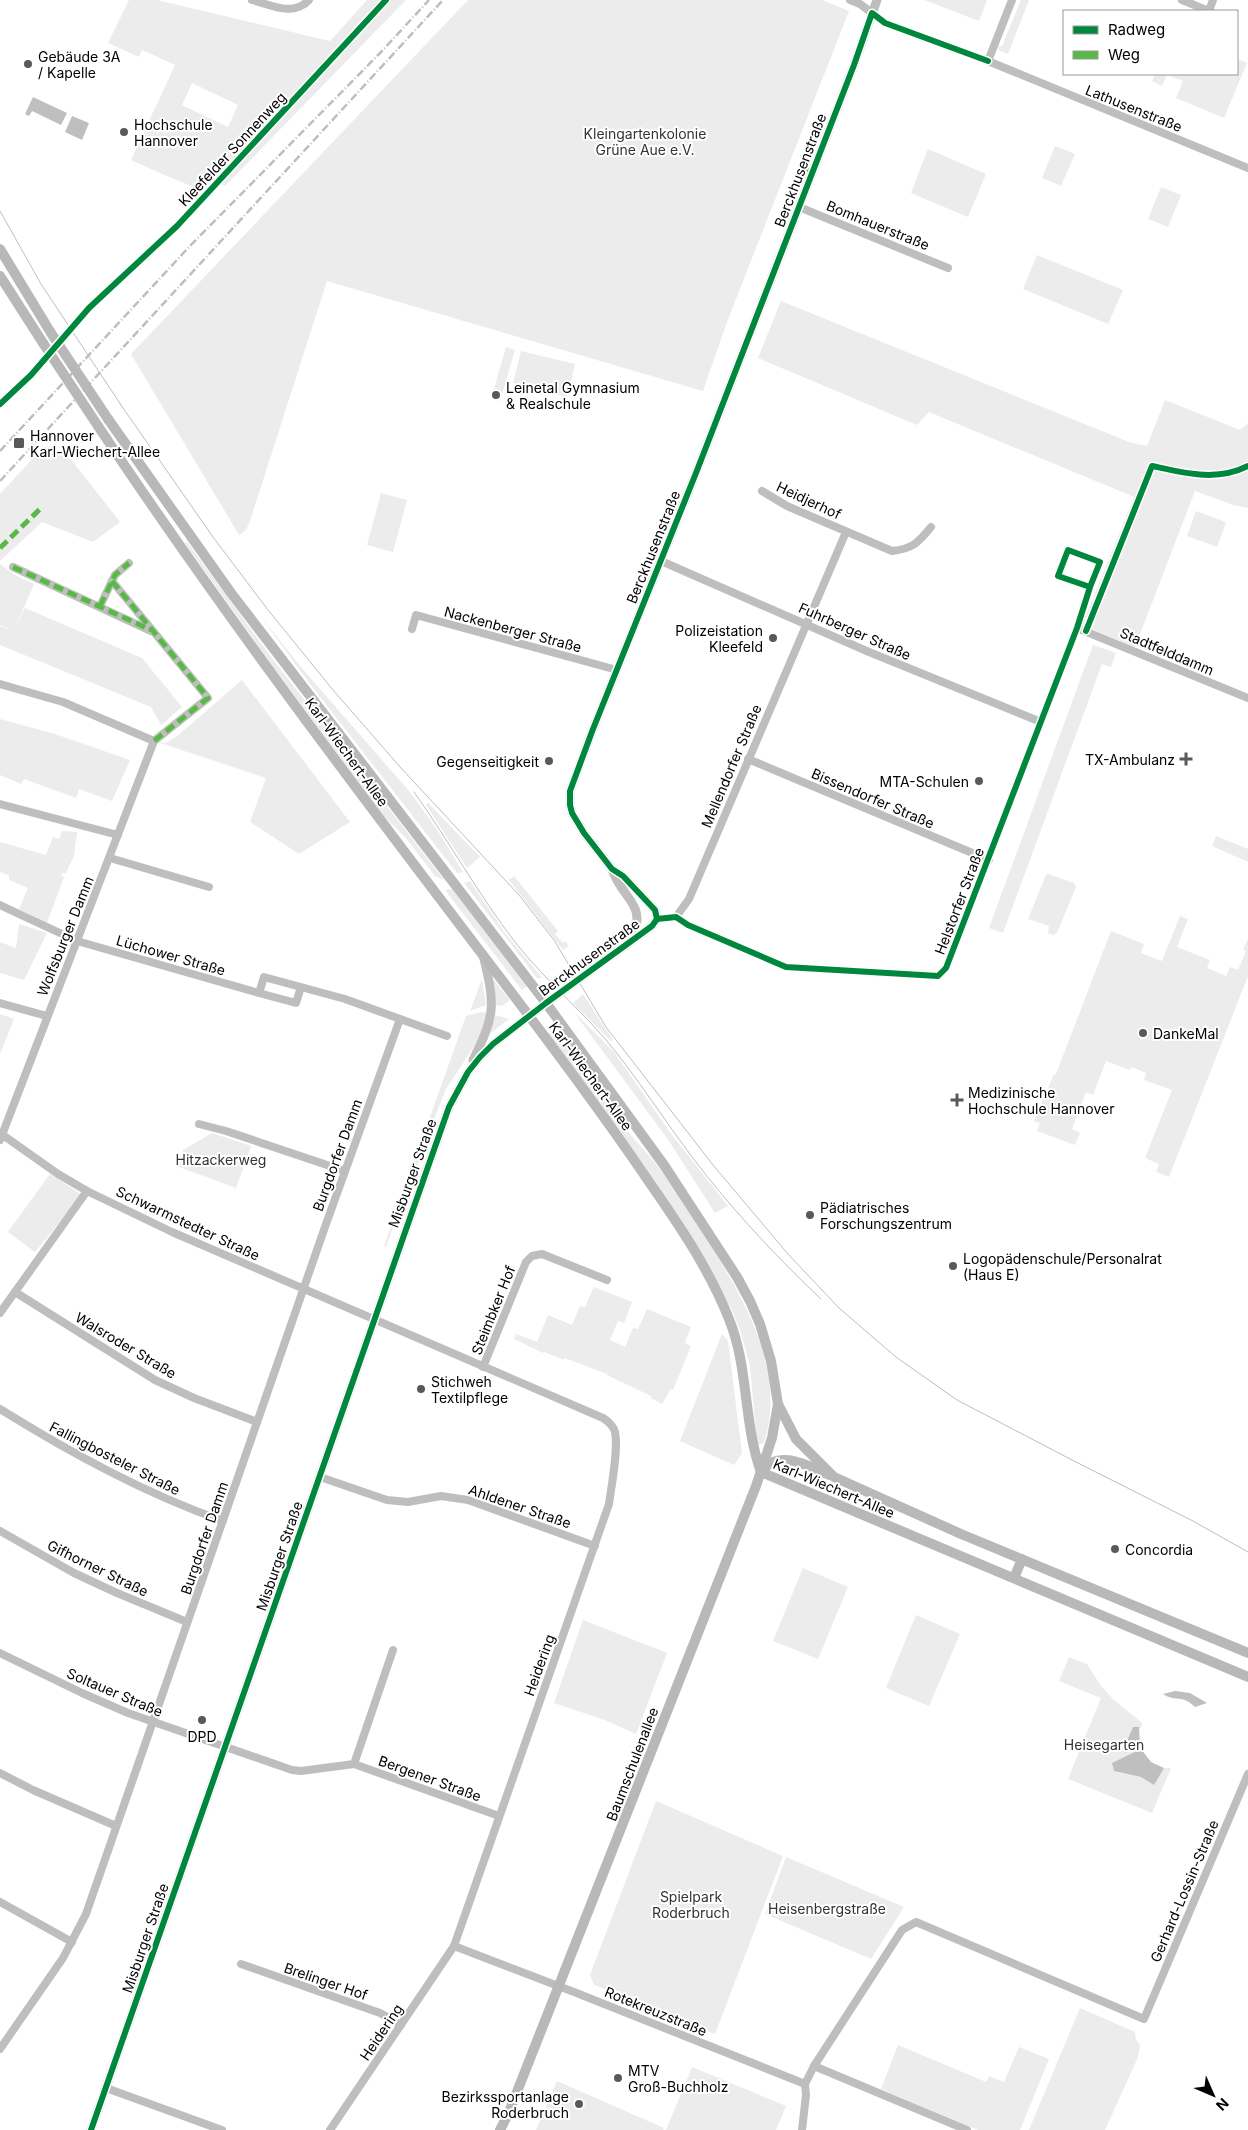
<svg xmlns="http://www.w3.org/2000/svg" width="1248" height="2130" viewBox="0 0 1248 2130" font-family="Inter,sans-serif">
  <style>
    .green { fill: #ececec; fill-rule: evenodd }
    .water { fill: #bfbfbf }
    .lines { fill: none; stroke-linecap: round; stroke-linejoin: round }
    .minor { stroke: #bebebe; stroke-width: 8 }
    .tertiary { stroke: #bebebe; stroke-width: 9 }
    .secondary { stroke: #b8b8b8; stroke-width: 10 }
    .tram { stroke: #bebebe; stroke-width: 1 }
    .rail { stroke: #bebebe; stroke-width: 2.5; stroke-dasharray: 8 2.5 1 2.5; stroke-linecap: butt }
    .secondary-bridge { stroke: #b8b8b8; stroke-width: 10 }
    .quiet { stroke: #58b947; stroke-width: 5; stroke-dasharray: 10 5; stroke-linecap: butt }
    .cycleway-casing { stroke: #fff; stroke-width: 9 }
    .cycleway { stroke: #00873e; stroke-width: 6 }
    .poi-dot { fill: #595959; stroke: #fff; stroke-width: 2 }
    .labels { text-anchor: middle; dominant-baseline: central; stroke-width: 4; stroke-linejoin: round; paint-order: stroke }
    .poi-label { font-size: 14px; fill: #000; stroke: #fff; text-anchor: start }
    .street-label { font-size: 14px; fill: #000; stroke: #fff }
    .park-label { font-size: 14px; fill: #333; stroke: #fff }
  </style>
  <rect width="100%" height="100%" fill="#fff"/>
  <g class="green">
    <path d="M129,0h28l173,41 37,-41h39l-181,186 -16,-8 -10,11 -30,-12 -38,-17 44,-95 -33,-15 -3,7 -31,-14zM192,83l46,22 -10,22 -46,-22z"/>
    <polygon points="468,0 822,0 849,11 727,322 703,391 327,281 250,521 246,530 239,535 131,354"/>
    <polygon points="924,0 987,0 979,21"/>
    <polygon points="1021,0 1029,0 1008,54 998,50 999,46 1002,46"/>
    <polygon points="1237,59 1247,63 1224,118 1176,98 1183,81 1167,75 1162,86 1152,81 1155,74 1237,74"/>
    <polygon points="1055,146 1075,154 1061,186 1042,178"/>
    <polygon points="928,149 986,174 968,217 911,193"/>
    <polygon points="1161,187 1181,195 1168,227 1148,219"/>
    <polygon points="1037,255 1123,290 1108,324 1023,289"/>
    <polygon points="781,301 1129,442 1147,446 1165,400 1240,430 1248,423 1248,508 1233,505 1195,491 1135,647 1082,625 1134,497 929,412 917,425 758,358"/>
    <polygon points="506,347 515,350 500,401 491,399"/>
    <polygon points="521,351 575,364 567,397 513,383"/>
    <polygon points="39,452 55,453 70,458 120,522 93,542 42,522 0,561 0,494"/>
    <polygon points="381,493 407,500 393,552 367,545"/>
    <polygon points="1196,511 1226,522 1217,547 1187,536"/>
    <polygon points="187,542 272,658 445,881 435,876 405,837 384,817 269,661 185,543"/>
    <polygon points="0,564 15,575 34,584 15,628 25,608 142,658 182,707 161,725 151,707 0,645 0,626 14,631 0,625"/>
    <polygon points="259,614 300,666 410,792 436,828 463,872 457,873 307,680"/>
    <polygon points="1093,645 1116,653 1111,667 1102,664 1003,933 989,928"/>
    <polygon points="242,680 350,822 299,854 250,822 266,778 154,741 165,743 176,737"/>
    <polygon points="0,719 55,734 130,760 112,801 79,789 76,798 24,779 21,784 0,775"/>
    <polygon points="428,803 480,857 467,868 426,805"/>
    <polygon points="62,831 77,832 74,856 66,873 62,873 61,876 64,877 47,923 19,909 28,888 9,880 9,875 0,872 0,842 46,855 53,837 59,839"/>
    <polygon points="1216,836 1248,849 1248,862 1212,846"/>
    <polygon points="1048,874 1074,883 1076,887 1057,933 1053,935 1048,933 1049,926 1028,919 1046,875"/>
    <polygon points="514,876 558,931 555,934 563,943 565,941 569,946 563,950 509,880"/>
    <polygon points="470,881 506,934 542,978 537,978 464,883"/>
    <polygon points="452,889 527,986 522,990 445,890"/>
    <polygon points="1180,916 1188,919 1177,947 1210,960 1207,968 1226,976 1230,967 1238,970 1246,951 1243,950 1248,939 1248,976 1169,1177 1156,1172 1159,1164 1145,1158 1172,1090 1144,1080 1146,1073 1132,1067 1130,1070 1106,1061 1093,1095 1086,1092 1072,1129 1080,1133 1075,1145 1037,1131 1040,1123 1034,1121 1054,1074 1056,1074 1111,931 1144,944 1141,953 1162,961"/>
    <polygon points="19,924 47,933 24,980 0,973 0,942 16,948"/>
    <polygon points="482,979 486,1005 470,1011"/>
    <polygon points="493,979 510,1000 502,1006 496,1005"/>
    <polygon points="583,994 613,1040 611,1041 573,1003"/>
    <polygon points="573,1011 614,1052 672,1135 728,1206 715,1213 667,1138"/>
    <polygon points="482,1012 488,1013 482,1034 446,1089 427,1137 397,1228 393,1227 386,1247 384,1246 466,1016"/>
    <polygon points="0,1014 14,1019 0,1054"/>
    <polygon points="495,1015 509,1019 491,1033 490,1032"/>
    <path d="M554,1029c24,33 47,66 71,99 10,13 22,24 32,37 14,18 26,38 38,57 41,62 94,144 69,221l-7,2 -7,-79 -9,-33 -9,-23 -36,-65 -148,-211z"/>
    <polygon points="212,1133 251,1146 236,1188 179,1167 183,1150"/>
    <polygon points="50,1174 82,1195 35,1252 8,1232"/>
    <polygon points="594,1287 632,1302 624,1323 618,1321 610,1340 625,1347 633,1328 638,1329 647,1309 691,1327 685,1343 691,1346 673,1390 671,1389 662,1404 651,1398 651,1396 607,1375 607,1374 565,1358 564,1360 544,1352 543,1353 514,1339 516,1334 537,1342 548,1315 572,1325 580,1306 585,1307"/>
    <polygon points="722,1334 728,1341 742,1453 734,1465 680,1441"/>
    <polygon points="803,1568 848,1587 818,1659 773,1641"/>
    <polygon points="916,1615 960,1634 929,1706 886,1688"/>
    <polygon points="583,1620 667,1653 636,1734 605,1720 554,1703"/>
    <polygon points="1069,1657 1087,1664 1101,1686 1114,1700 1142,1723 1141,1728 1133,1727 1125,1745 1125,1753 1141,1746 1142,1749 1113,1763 1114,1771 1141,1777 1154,1784 1164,1768 1171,1768 1152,1813 1068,1779 1101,1698 1059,1681"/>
    <polygon points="656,1801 783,1856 715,2034 693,2025 686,2019 594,1985 590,1975"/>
    <polygon points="786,1857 904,1907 871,1959 765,1914"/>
    <polygon points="1080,2008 1135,2032 1136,2040 1140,2045 1138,2057 1105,2130 1029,2130"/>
    <polygon points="898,2045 986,2082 989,2076 1004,2082 1019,2047 1049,2059 1020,2130 978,2130 881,2089"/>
    <polygon points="692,2067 786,2106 776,2130 666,2130"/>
    <polygon points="557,2081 664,2128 663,2130 536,2130"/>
  </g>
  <g class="water">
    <polygon points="33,97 67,113 61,125 32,111 29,116 25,114"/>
    <polygon points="72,116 89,123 82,140 65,132"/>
    <path d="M1175,1691l15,2 17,10 -12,4c-13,-13 -21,-5 -32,-13z"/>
    <polygon points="1133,1727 1139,1727 1140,1746 1125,1753 1125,1745"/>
    <polygon points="1141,1749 1151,1762 1164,1768 1154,1785 1141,1777 1114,1771 1112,1763"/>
  </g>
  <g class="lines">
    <g class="minor">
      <path d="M252,0c19,5 41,17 57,0"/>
      <polyline points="850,0 860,4 885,23 988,61 1248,168"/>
      <polyline points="1182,0 1209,11 1213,0"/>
      <polyline points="988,61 1012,0"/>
      <polyline points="799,207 948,268"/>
      <path d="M762,491l25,15 105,45c20,-2 26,-8 39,-24"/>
      <polyline points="661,561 869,652 1041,722"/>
      <polyline points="13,567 151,631"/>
      <polyline points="112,581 208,698 154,741"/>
      <polyline points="100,606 115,575 129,563"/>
      <polyline points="1077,628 1248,698"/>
      <polyline points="412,629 416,615 617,670"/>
      <polyline points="0,684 63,702 154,741"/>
      <polyline points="748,759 989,860"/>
      <polyline points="0,804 118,835"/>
      <polyline points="110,858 209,887"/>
      <polyline points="0,905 77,941 259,993"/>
      <polyline points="676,917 689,899 846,532"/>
      <polyline points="657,919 676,917 688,925 786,967 938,976 946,968 1077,628 1090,587 1058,576 1068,550 1100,562 1090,587"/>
      <polyline points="301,987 296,1003 259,993 264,977 345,999 447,1036"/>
      <polyline points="0,1003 47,1016"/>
      <polyline points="199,1124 226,1131 345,1171"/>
      <path d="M0,1133l58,41 29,17 85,41 431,186c5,3 8,6 11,11 6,14 -3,59 -5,75l-155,442 -124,184"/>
      <polyline points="0,1140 154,741"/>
      <polyline points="15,1292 155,1380 194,1398 257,1422"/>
      <polyline points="0,1313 87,1191"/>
      <polyline points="483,1367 526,1262 532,1256 542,1254 607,1280"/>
      <path d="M0,1409c71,44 144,84 223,112"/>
      <polyline points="320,1477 387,1500 408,1502 441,1496 468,1500 595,1546"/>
      <polyline points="0,1531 74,1573 117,1593 187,1622"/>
      <polyline points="0,1653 82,1693 128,1713 292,1770 301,1771 354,1764 499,1816"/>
      <polyline points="354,1764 393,1650"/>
      <polyline points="0,1773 33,1790 116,1826"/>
      <polyline points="0,1902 72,1942"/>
      <polyline points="454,1946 574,1992 805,2084 806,2095 802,2130"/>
      <polyline points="241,1964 380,2013 401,2025"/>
      <polyline points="0,2049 63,1958 86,1914 326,1224 400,1019"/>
      <polyline points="814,2066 967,2130"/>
      <polyline points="805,2084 814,2066 902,1930 916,1922 1144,2019 1248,1774"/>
      <polyline points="106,2088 222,2130"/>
    </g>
    <g class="tertiary">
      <path d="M612,869c10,31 37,35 19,71"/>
      <path d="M473,1060c23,-46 22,-56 10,-105"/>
      <polyline points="91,2130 410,1218 449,1107 468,1072 480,1057 493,1044 546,1003 652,926 657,919 655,910 623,876 612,869 584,833 572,813 570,805 570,791 593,729 696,473 854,65 877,0"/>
    </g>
    <g class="secondary">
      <polyline points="0,249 51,333"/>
      <polyline points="0,276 43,343"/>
      <polyline points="108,419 231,593 546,1003 664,1165 737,1277 750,1301 760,1324 771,1361 778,1404 796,1439 834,1477 961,1534 1248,1653"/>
      <path d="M98,426c120,180 250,352 381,524 56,73 112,147 164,223 32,46 65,93 86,146 20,49 14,103 32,153l487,205"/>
      <path d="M763,1469c19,-20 46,-2 67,6"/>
      <polyline points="1014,1578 1022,1559"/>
      <polyline points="500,2130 509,2112 756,1486 772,1438 778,1404"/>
    </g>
    <g class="tram">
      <polyline points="0,211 41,284 123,408 213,537 268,610 333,690 401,768 519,895 554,940 606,1027 713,1165 788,1254 839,1308 896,1357 957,1400 1074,1461 1193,1521 1248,1552"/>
      <path d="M414,792c35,49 64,102 101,150 32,41 73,73 104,114 30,39 56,80 87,119 35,44 74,85 115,124"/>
    </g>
    <g class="rail">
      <polyline points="0,451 189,247 382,51 429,0"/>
      <polyline points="0,481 443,0"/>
    </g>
    <g class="secondary-bridge">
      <polyline points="51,333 108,419"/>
      <polyline points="43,343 98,426"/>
    </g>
    <g class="quiet">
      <polyline points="799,166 813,172"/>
      <polyline points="0,548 40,509"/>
      <polyline points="13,567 151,630"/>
      <polyline points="112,581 208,698 154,741"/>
      <polyline points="100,606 115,575 129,563"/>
    </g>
    <g class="cycleway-casing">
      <g id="cycleway">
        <polyline points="0,404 31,375 89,308 177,226 386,0"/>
        <path d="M1086,631l66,-165c32,7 65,16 96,0"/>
        <polyline points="657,919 676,917 688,925 786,967 938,976 946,968 1077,628 1090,587 1058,576 1068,550 1100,562 1090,587"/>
        <polyline points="91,2130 410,1218 449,1107 468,1072 480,1057 493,1044 546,1003 652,926 657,919 655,910 623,876 612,869 584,833 572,813 570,805 570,791 593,729 696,473 854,65 872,13 885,23 988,61"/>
      </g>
    </g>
    <use href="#cycleway" class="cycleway"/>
  </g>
  <g class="poi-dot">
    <circle cx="28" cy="64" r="5"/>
    <circle cx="124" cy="132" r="5"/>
    <circle cx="496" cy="395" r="5"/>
    <rect x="13" y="437" width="12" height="12" rx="2.5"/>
    <circle cx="773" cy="638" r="5"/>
    <path d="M1183.5 751.5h5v5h5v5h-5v5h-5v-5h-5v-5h5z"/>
    <circle cx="549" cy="761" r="5"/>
    <circle cx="979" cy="781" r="5"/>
    <circle cx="1143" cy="1033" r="5"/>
    <path d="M954.5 1092.5h5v5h5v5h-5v5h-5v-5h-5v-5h5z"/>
    <circle cx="810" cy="1215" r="5"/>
    <circle cx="953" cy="1266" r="5"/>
    <circle cx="421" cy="1389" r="5"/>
    <circle cx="1115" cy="1549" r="5"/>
    <circle cx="202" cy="1720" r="5"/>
    <circle cx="618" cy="2078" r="5"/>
    <circle cx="579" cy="2104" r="5"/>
  </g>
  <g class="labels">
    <g class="poi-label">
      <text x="38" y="56">Gebäude 3A<tspan x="38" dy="16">/ Kapelle</tspan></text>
      <text x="134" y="124">Hochschule<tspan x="134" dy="16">Hannover</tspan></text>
      <text x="506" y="387">Leinetal Gymnasium<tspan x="506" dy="16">&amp; Realschule</tspan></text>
      <text x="30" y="435">Hannover<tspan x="30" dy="16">Karl-Wiechert-Allee</tspan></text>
      <text x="763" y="630" text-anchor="end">Polizeistation<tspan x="763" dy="16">Kleefeld</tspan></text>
      <text x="1175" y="759" text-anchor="end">TX-Ambulanz</text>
      <text x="539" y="761" text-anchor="end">Gegenseitigkeit</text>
      <text x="969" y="781" text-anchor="end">MTA-Schulen</text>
      <text x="1153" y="1033">DankeMal</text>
      <text x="968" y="1092">Medizinische<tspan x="968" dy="16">Hochschule Hannover</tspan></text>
      <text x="820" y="1207">Pädiatrisches<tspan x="820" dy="16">Forschungszentrum</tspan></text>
      <text x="963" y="1258">Logopädenschule/Personalrat<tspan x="963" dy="16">(Haus E)</tspan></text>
      <text x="431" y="1381">Stichweh<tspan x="431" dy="16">Textilpflege</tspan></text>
      <text x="1125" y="1549">Concordia</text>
      <text x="202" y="1736" text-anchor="middle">DPD</text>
      <text x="628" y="2070">MTV<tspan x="628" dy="16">Groß-Buchholz</tspan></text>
      <text x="569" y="2096" text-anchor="end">Bezirkssportanlage<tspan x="569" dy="16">Roderbruch</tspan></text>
    </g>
    <g class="street-label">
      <text transform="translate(1134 108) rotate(22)">Lathusenstraße</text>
      <text transform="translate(232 149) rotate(-47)">Kleefelder Sonnenweg</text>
      <text transform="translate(800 170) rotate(-69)">Berckhusenstraße</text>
      <text transform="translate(878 225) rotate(22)">Bomhauerstraße</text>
      <text transform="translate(809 500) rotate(25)">Heidjerhof</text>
      <text transform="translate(653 547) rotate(-68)">Berckhusenstraße</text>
      <text transform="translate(513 629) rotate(15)">Nackenberger Straße</text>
      <text transform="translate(855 631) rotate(24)">Fuhrberger Straße</text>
      <text transform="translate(1167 651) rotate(23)">Stadtfelddamm</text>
      <text transform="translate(347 752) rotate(54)">Karl-Wiechert-Allee</text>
      <text transform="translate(731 766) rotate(-67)">Mellendorfer Straße</text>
      <text transform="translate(873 798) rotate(23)">Bissendorfer Straße</text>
      <text transform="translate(959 901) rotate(-69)">Helstorfer Straße</text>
      <text transform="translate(65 936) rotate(-68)">Wolfsburger Damm</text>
      <text transform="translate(171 955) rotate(16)">Lüchower Straße</text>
      <text transform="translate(589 957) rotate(-36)">Berckhusenstraße</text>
      <text transform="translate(591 1076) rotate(54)">Karl-Wiechert-Allee</text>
      <text transform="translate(337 1155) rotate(-70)">Burgdorfer Damm</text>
      <text transform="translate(412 1173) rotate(-70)">Misburger Straße</text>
      <text transform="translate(188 1223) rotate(25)">Schwarmstedter Straße</text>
      <text transform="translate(493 1310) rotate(-68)">Steimbker Hof</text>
      <text transform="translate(126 1345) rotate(31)">Walsroder Straße</text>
      <text transform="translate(115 1458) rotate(27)">Fallingbosteler Straße</text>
      <text transform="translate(834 1488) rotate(23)">Karl-Wiechert-Allee</text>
      <text transform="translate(520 1506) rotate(19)">Ahldener Straße</text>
      <text transform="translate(204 1538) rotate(-71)">Burgdorfer Damm</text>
      <text transform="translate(279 1556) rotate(-71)">Misburger Straße</text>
      <text transform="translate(98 1568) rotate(26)">Gifhorner Straße</text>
      <text transform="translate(539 1665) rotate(-70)">Heidering</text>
      <text transform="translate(115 1692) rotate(23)">Soltauer Straße</text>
      <text transform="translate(632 1764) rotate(-69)">Baumschulenallee</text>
      <text transform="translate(430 1778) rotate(20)">Bergener Straße</text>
      <text transform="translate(1184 1891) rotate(-67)">Gerhard-Lossin-Straße</text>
      <text transform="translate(145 1938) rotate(-71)">Misburger Straße</text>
      <text transform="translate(326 1981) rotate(19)">Brelinger Hof</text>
      <text transform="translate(656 2011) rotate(22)">Rotekreuzstraße</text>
      <text transform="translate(381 2032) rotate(-56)">Heidering</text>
    </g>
    <g class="park-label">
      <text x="645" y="133">Kleingartenkolonie<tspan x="645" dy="16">Grüne Aue e.V.</tspan></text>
      <text x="221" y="1159">Hitzackerweg</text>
      <text x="1104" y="1744">Heisegarten</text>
      <text x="691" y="1896">Spielpark<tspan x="691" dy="16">Roderbruch</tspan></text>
      <text x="827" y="1908">Heisenbergstraße</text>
    </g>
  </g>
  <rect x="1063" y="10" width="175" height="65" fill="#ffffff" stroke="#999999"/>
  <rect x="1073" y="26" width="25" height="8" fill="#00873e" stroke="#999999"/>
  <text x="1108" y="35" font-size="15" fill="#000000">Radweg</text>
  <rect x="1073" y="51" width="25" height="8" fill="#58b947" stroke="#999999"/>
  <text x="1108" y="60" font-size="15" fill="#000000">Weg</text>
  <g transform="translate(1213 2095) rotate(135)" stroke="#ffffff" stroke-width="4" paint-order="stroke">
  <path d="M0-4L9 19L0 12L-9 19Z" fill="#000000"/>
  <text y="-8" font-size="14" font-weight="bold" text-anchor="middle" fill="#000000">N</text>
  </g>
</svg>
